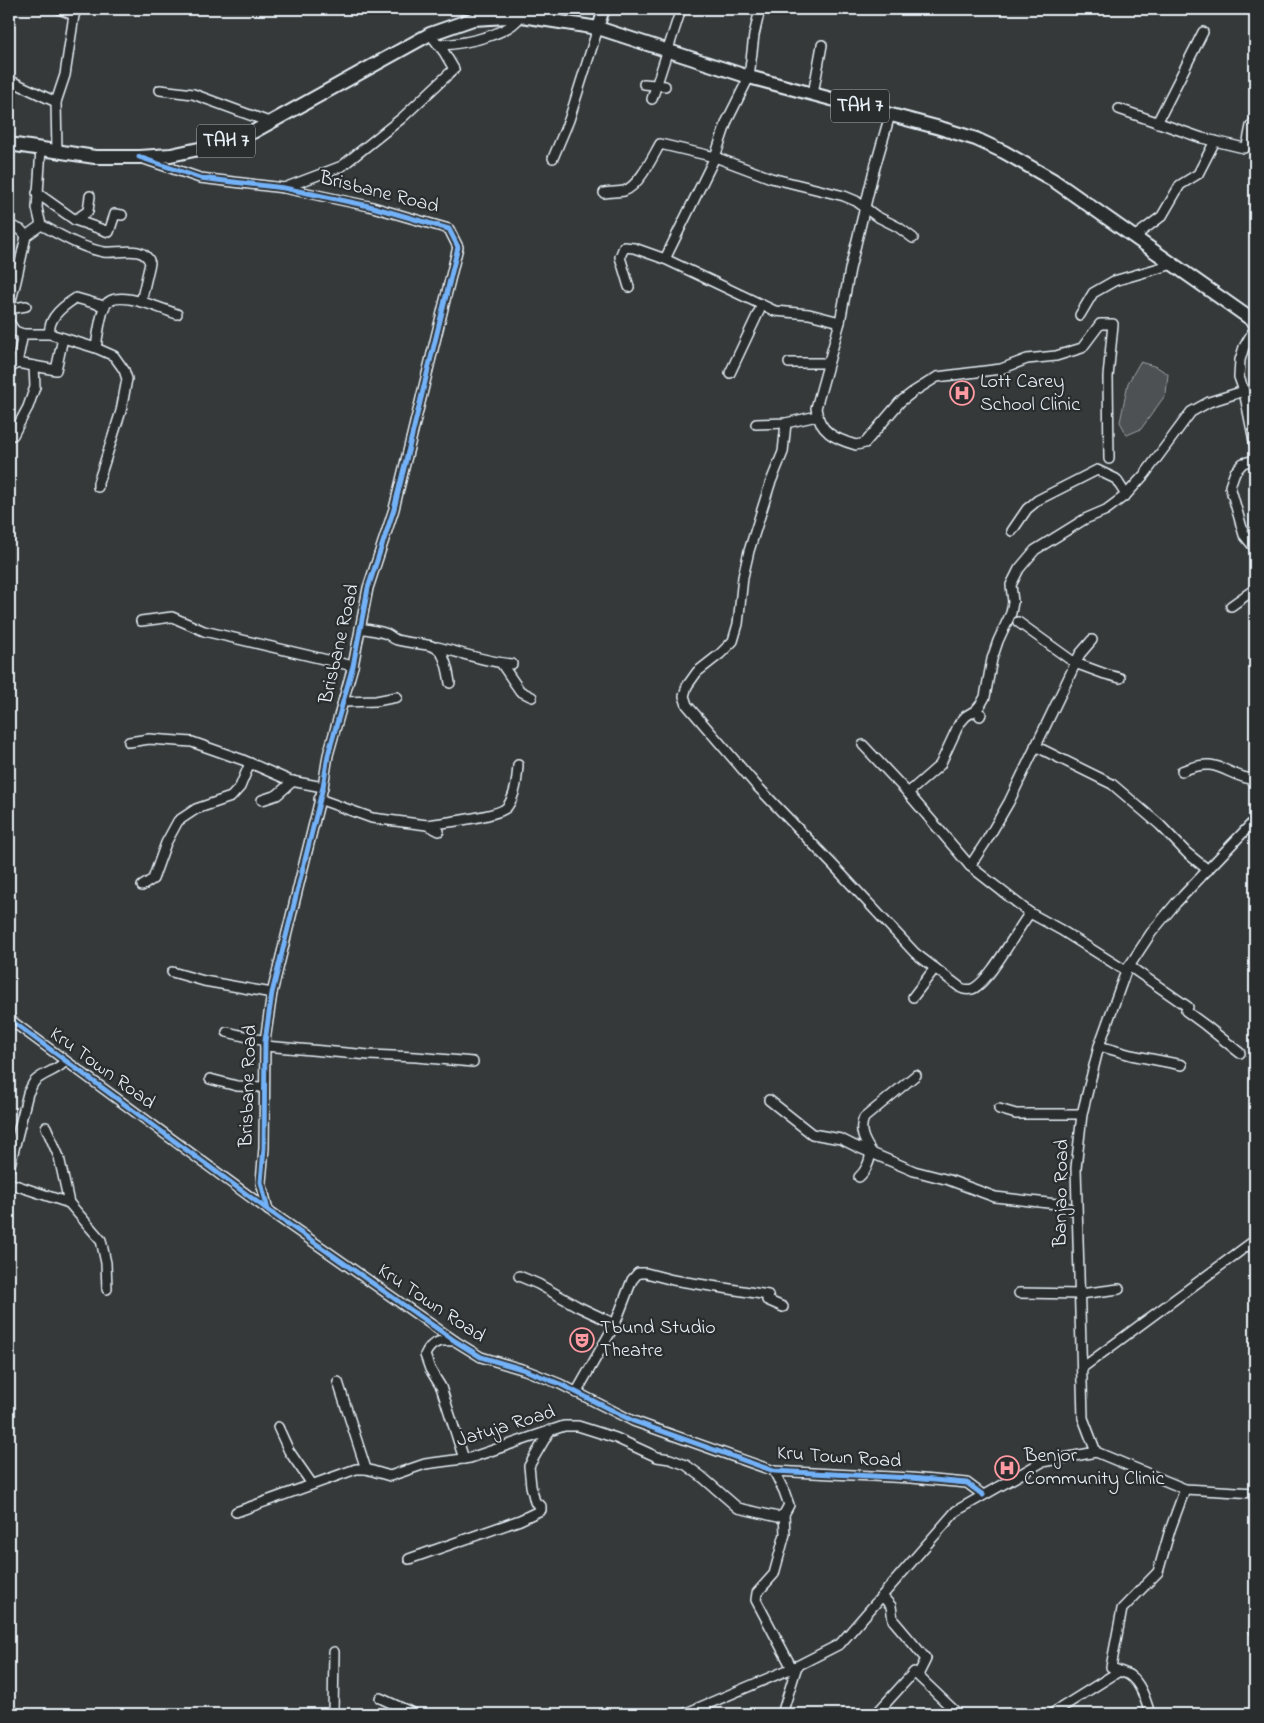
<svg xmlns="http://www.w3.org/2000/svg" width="1264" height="1723" viewBox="0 0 1264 1723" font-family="'Indie Flower',sans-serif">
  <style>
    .green { fill: #4d5152; stroke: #9aa1a5 }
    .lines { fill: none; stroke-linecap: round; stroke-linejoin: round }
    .minor-casing { stroke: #e8f1f8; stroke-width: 12 }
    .major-casing { stroke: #e8f1f8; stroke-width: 14 }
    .highway-casing { stroke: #e8f1f8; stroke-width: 16 }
    .minor { stroke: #2a2d2e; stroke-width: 9 }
    .major { stroke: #2a2d2e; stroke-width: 10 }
    .highway { stroke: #2a2d2e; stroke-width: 12 }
    .cycleway-casing { stroke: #2a2d2e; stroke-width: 8 }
    .cycleway { stroke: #73b2f8; stroke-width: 5 }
    .labels { text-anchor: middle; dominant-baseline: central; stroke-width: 4.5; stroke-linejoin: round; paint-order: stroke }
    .shield { fill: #2a2d2e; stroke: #afb6bb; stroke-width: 1 }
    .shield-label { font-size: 19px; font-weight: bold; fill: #e8f1f8 }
    .street-label { font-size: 20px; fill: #e8f1f8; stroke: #2a2d2e }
    .poi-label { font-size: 20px; fill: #e8f1f8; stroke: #2a2d2e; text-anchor: start }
  </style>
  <rect width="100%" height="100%" fill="#35393a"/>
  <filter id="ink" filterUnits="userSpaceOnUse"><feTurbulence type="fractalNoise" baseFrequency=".02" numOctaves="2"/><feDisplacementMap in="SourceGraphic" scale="10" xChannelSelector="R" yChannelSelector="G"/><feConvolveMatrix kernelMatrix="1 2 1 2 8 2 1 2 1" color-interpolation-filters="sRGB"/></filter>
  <g filter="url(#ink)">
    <polygon class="green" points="1140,362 1157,367 1168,374 1166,394 1141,429 1127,435 1120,422 1128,383"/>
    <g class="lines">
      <g class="minor-casing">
        <g id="minor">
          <polyline points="59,9 74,15"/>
          <path d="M439,45c24,-1 78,-10 85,-36"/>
          <polyline points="9,80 56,102 57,151"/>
          <polyline points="644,84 665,86"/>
          <polyline points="160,90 193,94 269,122"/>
          <polyline points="813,94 822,45"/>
          <polyline points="652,99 681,9"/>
          <polyline points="56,102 65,75 74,15 78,9"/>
          <polyline points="1119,109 1202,138 1244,148 1247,146 1251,126 1255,121"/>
          <path d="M890,115l-17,59 -23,95 -10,53 -24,86c3,24 19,31 40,37l9,-2 35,-41 13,-10 24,-15 64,-8 26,-10 29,-3 26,-8 18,-24h13l-5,53 1,82"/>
          <polyline points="1157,123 1203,32"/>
          <polyline points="553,158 569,120 598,28"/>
          <polyline points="144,159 200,178 284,188 369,206 449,229 458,247 394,509 368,588 353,666 328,755 323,787 272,993 265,1041 264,1148 261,1182 268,1210"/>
          <polyline points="284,188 342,166 402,118 454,69 444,52 430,34"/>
          <polyline points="37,193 75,220 88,211 90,196"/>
          <path d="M604,193c6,-1 14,-1 20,-2 15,-5 28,-33 36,-47l55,13 56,21 73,18 12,5 20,15 22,11 15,11"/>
          <polyline points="75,220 109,232 115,214 122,215"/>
          <polyline points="9,225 21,230 26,236"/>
          <path d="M41,225c20,10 40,23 63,27 13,2 41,-8 46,11l-9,39"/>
          <polyline points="1134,237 1162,216 1180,185 1198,174 1215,141"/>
          <polyline points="665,259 715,157 727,121 749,77 754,35 760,9"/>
          <polyline points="629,287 620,257 624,247 634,248 665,259 775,311 809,314 840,322"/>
          <polyline points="9,308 16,281 26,236 41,225 37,208 41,149"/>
          <polyline points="9,309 26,306"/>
          <polyline points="1080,315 1093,293 1114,281 1173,264"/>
          <polyline points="9,322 15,331 23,334 50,334 96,348 114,356 124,370 127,379 121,411 98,483 98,487"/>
          <polyline points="1255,328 1244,347 1240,360 1239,377 1244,391 1255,446"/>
          <polyline points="23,334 17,363 56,370 63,338"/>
          <path d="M50,334c-3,-16 13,-28 26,-36l28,8"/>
          <path d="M96,348c1,-9 5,-35 9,-42 10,-19 56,3 72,8"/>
          <polyline points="789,363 828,363"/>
          <polyline points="9,369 17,363"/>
          <polyline points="730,373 762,305"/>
          <path d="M786,423l-3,29 -13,32 -21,67 -6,26 -5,47 -5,17 -13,13 -23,18 -10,14 -3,10 3,9 69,80 77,80 82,88 46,35c4,2 7,2 11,1 17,-6 45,-60 58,-76"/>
          <polyline points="756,424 786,423 817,416"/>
          <polyline points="9,429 13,435 28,407 35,387 34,366"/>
          <polyline points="1012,531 1027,509 1038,500 1097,470 1116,479 1126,495"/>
          <polyline points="1253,546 1244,535 1230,486 1235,472 1243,463 1255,460"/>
          <polyline points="1231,606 1255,589"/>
          <polyline points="141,621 172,617 204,631 353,666"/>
          <polyline points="1018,622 1075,663 1105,674 1120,678"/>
          <path d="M360,628c9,2 20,3 27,6 4,2 6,5 10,6 37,9 46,-4 53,43"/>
          <path d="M437,647c25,6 50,15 75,17"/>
          <polyline points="501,663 520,691 532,697"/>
          <polyline points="343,702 376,701 397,697"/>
          <polyline points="980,716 981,714"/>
          <polyline points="129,742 149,739 192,742 243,760 291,781 323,787"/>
          <polyline points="863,745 908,793 970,866 1030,913 1061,930 1126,971"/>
          <polyline points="1035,746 1112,784 1160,825 1187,853 1208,870"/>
          <path d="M1182,771c37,-16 41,4 73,9"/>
          <polyline points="908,793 940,765 959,724 966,716 976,710 981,704 985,697 992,659 998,641 1011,613 1013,602 1011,585 1019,569 1035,550 1085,519 1106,510 1126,495 1145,474 1191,412 1209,402 1244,391"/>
          <polyline points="319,799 372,818 427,825 439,831"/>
          <polyline points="262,800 277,795 293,781"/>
          <polyline points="1255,820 1176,903 1151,933 1126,971 1099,1046 1082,1114 1076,1168 1083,1418 1096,1452 1185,1489 1255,1493"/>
          <path d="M427,825c15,-2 73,-9 80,-18 9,-12 10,-28 11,-42"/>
          <polyline points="970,866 987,840 1009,802 1080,654 1092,640"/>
          <polyline points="142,886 153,879 166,843 178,821 196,809 231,797 240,787 250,763"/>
          <polyline points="1129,966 1188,1007"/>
          <polyline points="172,972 204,981 272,993"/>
          <polyline points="913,997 935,968"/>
          <polyline points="1186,1011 1205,1025 1240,1053"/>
          <polyline points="9,1019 268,1210 455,1341 481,1357 525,1370 560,1384 633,1421 774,1471 911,1478 967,1483 983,1495"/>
          <polyline points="227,1032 265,1041"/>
          <polyline points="265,1046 369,1055 416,1057 473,1062"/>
          <polyline points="1099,1046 1131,1055 1182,1065"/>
          <polyline points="210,1079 237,1086 264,1087"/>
          <polyline points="769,1100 812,1134 841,1139 855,1146 914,1171 949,1180 995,1197 1057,1204 1076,1211"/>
          <polyline points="999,1109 1016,1114 1082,1114"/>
          <polyline points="46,1127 59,1157 69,1203 101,1240 106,1263 107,1289"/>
          <path d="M872,1153c-7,-11 -14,-22 -8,-35l52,-43"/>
          <path d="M9,1169l19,-76c2,-3 4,-8 6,-11 9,-10 24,-11 31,-21"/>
          <path d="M859,1177c6,-5 12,-17 11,-24"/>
          <polyline points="9,1183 69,1203"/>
          <polyline points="519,1276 538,1284 577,1306 615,1324"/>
          <polyline points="1019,1293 1080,1294 1119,1289"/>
          <polyline points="767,1300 783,1307"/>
          <path d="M455,1341c-14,-1 -24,0 -30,14l5,14 11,18 23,72"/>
          <polyline points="1082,1368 1255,1240"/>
          <polyline points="338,1382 366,1469"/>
          <polyline points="576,1393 615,1324 632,1280 638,1273 646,1273 673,1280 768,1295"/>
          <polyline points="278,1427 289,1451 312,1484"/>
          <polyline points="236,1512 356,1469 366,1469 390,1476 425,1464 470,1458 564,1426 578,1426 616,1438 657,1457 670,1459 686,1465 701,1476 738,1508 778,1517 784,1514 789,1505 784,1491 774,1471"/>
          <polyline points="784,1514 785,1534 774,1574 757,1593 756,1600 792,1668"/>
          <polyline points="409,1559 520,1520 541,1510 541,1506 535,1502 531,1486 529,1466 550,1430"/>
          <polyline points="882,1596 891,1606 893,1620 926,1659 918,1675"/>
          <polyline points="1255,1628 1254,1630 1255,1632"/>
          <polyline points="380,1698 415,1714"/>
          <polyline points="333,1714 334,1652"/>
          <polyline points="684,1714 797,1666 840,1644 956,1511 1042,1462 1096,1452"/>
          <polyline points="782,1714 797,1666"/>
          <polyline points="876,1714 914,1672 958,1714"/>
          <polyline points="1051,1714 1118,1672"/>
          <path d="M1150,1714c-4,-13 -9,-31 -21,-39 -5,-3 -12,-4 -18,-8l11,-58 36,-37 12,-42 15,-41"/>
          <polyline points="1250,1714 1255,1711"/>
        </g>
      </g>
      <g class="major-casing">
        <polyline id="major" points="598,28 604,9"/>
      </g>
      <g class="highway-casing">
        <polyline id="highway" points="9,144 95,157 139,157 171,155 208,147 253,132 430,34 473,19 522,16 598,28 749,77 940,128 976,139 1004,152 1053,180 1255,322"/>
      </g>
      <use href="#minor" class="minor"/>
      <use href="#major" class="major"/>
      <use href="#highway" class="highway"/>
      <g class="cycleway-casing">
        <g id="cycleway">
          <polyline points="139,157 200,178 284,188 369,206 449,229 458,247 394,509 368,588 353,666 328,755 323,787 272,993 265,1041 264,1148 261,1182 268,1210"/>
          <polyline points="9,1019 268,1210 455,1341 481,1357 525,1370 560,1384 633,1421 774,1471 911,1478 967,1483 983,1495"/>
        </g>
      </g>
      <use href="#cycleway" class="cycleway"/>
    </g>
  </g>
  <defs>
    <g id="hospital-ring" transform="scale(1.25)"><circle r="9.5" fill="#2a2d2e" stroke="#ff9aa2" stroke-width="1.5"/><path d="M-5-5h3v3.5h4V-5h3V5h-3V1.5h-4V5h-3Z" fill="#ff9aa2"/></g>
    <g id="theatre-ring" transform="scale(1.25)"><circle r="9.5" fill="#2a2d2e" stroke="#ff9aa2" stroke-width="1.5"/><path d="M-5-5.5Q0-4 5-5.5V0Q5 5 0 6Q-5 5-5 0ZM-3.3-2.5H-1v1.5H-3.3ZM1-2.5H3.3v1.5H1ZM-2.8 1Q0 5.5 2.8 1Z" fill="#ff9aa2"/></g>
  </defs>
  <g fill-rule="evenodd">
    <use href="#hospital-ring" x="962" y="393"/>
    <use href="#theatre-ring" x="582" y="1340"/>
    <use href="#hospital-ring" x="1007" y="1468"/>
  </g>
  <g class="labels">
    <g class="shield">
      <rect x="831" y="89.5" width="58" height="33" rx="4"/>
      <rect x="197" y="124.5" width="58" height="33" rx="4"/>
    </g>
    <g class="shield-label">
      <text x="860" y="106">TAH 7</text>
      <text x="226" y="141">TAH 7</text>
    </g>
    <g class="street-label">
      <text transform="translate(379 193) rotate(14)">Brisbane Road</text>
      <text transform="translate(340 644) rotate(-77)">Brisbane Road</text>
      <text transform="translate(102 1069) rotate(36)">Kru Town Road</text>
      <text transform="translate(249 1086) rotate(-88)">Brisbane Road</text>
      <text transform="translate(1062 1193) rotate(-89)">Banjao Road</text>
      <text transform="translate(431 1304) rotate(34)">Kru Town Road</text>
      <text transform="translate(506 1427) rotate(-17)">Jatuja Road</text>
      <text transform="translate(839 1458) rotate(4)">Kru Town Road</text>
    </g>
    <g class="poi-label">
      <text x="980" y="382">Lott Carey<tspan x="980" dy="23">School Clinic</tspan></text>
      <text x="600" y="1328">Tbund Studio<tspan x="600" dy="23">Theatre</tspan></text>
      <text x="1024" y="1456">Benjor<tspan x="1024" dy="23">Community Clinic</tspan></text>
    </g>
  </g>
  <rect width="1264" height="1723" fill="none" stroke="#2a2d2e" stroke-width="30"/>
  <rect x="15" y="15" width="1234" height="1693" fill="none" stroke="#e8f1f8" stroke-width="2" filter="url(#ink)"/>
</svg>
